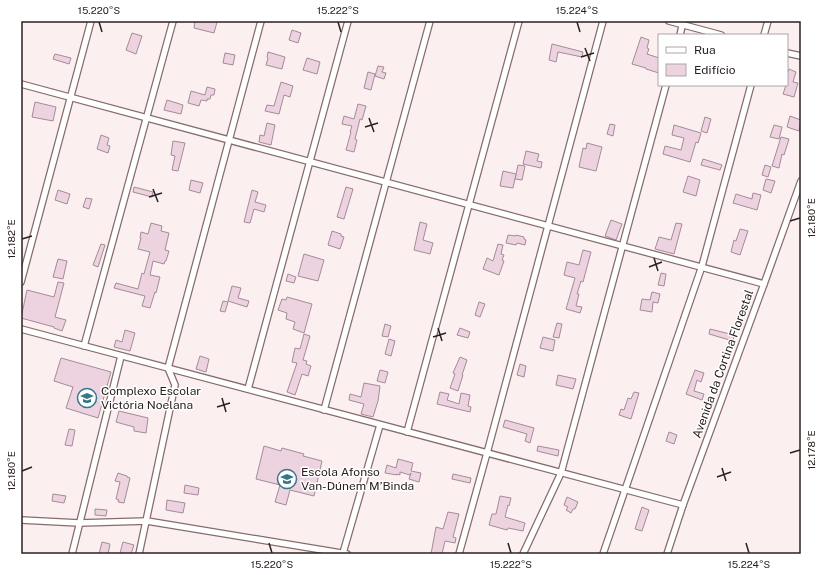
<svg xmlns="http://www.w3.org/2000/svg" width="822" height="575" viewBox="0 0 822 575" font-family="'Public Sans',sans-serif">
  <style>
    .building { fill: #edd3e0; stroke: #a48b98 }
    .lines { fill: none; stroke-linecap: round; stroke-linejoin: round }
    .minor-casing { stroke: #866c6c; stroke-width: 8 }
    .minor { stroke: #fff; stroke-width: 5.5 }
    .ticks { fill: none; stroke: #2c2121; stroke-width: 1.5 }
    .labels { text-anchor: middle; dominant-baseline: central; stroke-width: 3; stroke-linejoin: round; paint-order: stroke }
    .street-label { font-size: 12px; fill: #2c2121; stroke: #fff }
    .poi-label { font-size: 12px; fill: #2c2121; stroke: #fff; text-anchor: start }
    .neatline { fill: none; stroke: #2c2121; stroke-width: 1.5 }
    .ticks-label { font-size: 10px; text-anchor: middle; fill: #2c2121 }
  </style>
  <rect width="100%" height="100%" fill="#fbefef"/>
  <g class="building">
    <polygon points="195,21 213,21 217,22 214,33 194,28"/>
    <polygon points="292,30 301,33 298,43 289,40"/>
    <polygon points="132,33 142,36 136,54 126,50"/>
    <polygon points="641,37 649,40 647,48 649,49 647,54 659,58 659,73 646,69 646,68 632,64"/>
    <polygon points="552,44 583,52 582,57 558,52 556,62 549,60"/>
    <polygon points="268,52 285,57 282,69 266,65 268,58 267,57"/>
    <polygon points="225,53 235,55 233,65 223,63"/>
    <polygon points="55,54 71,58 69,64 53,59"/>
    <polygon points="307,58 320,62 317,74 303,70"/>
    <polygon points="378,66 384,67 382,72 386,73 384,79 375,76"/>
    <polygon points="789,69 796,72 793,82 798,83 794,97 783,94 786,85 787,85 787,75"/>
    <polygon points="368,72 375,74 371,90 364,88"/>
    <polygon points="281,82 293,86 290,97 284,95 279,114 265,111 267,105 274,106"/>
    <polygon points="207,87 215,89 214,95 211,95 210,99 207,99 207,101 201,100 199,106 188,103 191,91 205,95"/>
    <polygon points="167,100 183,105 181,114 164,110"/>
    <polygon points="35,102 56,107 53,121 32,117"/>
    <polygon points="358,104 366,106 362,120 360,119 355,139 357,140 354,152 346,150 351,132 350,132 352,126 342,124 344,116 354,119"/>
    <polygon points="790,116 801,120 799,131 787,127"/>
    <polygon points="705,117 711,119 707,133 701,131"/>
    <polygon points="267,123 275,125 271,145 259,142 260,135 264,136"/>
    <polygon points="610,124 615,125 613,136 607,134"/>
    <polygon points="674,125 701,133 698,143 696,142 690,162 663,154 665,146 681,150 684,138 672,135"/>
    <polygon points="774,125 782,127 779,139 770,137"/>
    <polygon points="101,135 109,138 107,145 110,146 108,153 97,149"/>
    <polygon points="781,137 789,139 784,155 782,154 779,168 772,166"/>
    <polygon points="173,141 185,143 178,171 172,170 175,156 171,155"/>
    <polygon points="587,143 602,147 596,171 579,167 583,148 586,149"/>
    <polygon points="526,151 539,154 537,161 542,162 541,168 523,164"/>
    <polygon points="703,159 722,165 720,170 701,165"/>
    <polygon points="518,165 525,166 522,180 515,179"/>
    <polygon points="765,165 771,167 768,177 762,175"/>
    <polygon points="503,171 516,174 513,188 500,186"/>
    <polygon points="688,176 700,180 696,196 683,192"/>
    <polygon points="766,179 775,181 771,193 763,190"/>
    <polygon points="191,180 203,183 200,193 189,190"/>
    <polygon points="134,187 153,192 152,197 133,192"/>
    <polygon points="346,187 353,189 344,219 337,217"/>
    <polygon points="58,190 70,194 67,204 55,200"/>
    <polygon points="252,190 258,192 255,202 266,205 264,212 254,209 250,223 244,222"/>
    <polygon points="753,193 761,195 757,210 733,203 736,194 752,199"/>
    <polygon points="86,198 92,199 89,209 83,207"/>
    <polygon points="611,220 622,224 616,240 605,236"/>
    <polygon points="420,222 427,224 423,240 433,243 430,254 414,250"/>
    <polygon points="151,223 162,226 161,231 169,233 165,250 169,251 166,261 165,261 164,264 153,261 150,275 160,277 156,293 155,292 150,308 142,306 145,296 114,288 116,283 138,289 142,273 144,274 150,252 138,249 141,238 140,238 141,232 148,234"/>
    <polygon points="676,223 682,224 674,254 655,249 659,237 671,240"/>
    <polygon points="740,229 748,231 740,255 731,252 734,240 736,241"/>
    <polygon points="332,231 341,234 341,236 344,237 340,249 328,245"/>
    <polygon points="508,235 516,236 516,235 524,237 524,239 526,240 525,245 517,243 516,245 506,243"/>
    <polygon points="101,244 105,245 98,267 93,265"/>
    <polygon points="498,244 503,245 501,254 504,255 502,260 504,261 499,275 483,269 487,258 493,261"/>
    <polygon points="583,250 591,252 583,282 581,281 577,294 579,294 576,306 582,307 580,313 566,309 575,278 564,275 567,262 579,265"/>
    <polygon points="304,254 324,260 318,281 298,276"/>
    <polygon points="58,259 67,261 63,279 53,277"/>
    <polygon points="661,273 666,274 664,286 658,285"/>
    <polygon points="288,274 296,277 294,283 286,281"/>
    <polygon points="58,282 64,283 55,317 66,320 62,331 54,328 54,327 21,318 27,290 54,297"/>
    <polygon points="232,286 241,288 238,298 249,301 247,307 228,301"/>
    <polygon points="652,292 660,294 658,303 653,302 652,312 640,310 642,299 650,300"/>
    <polygon points="287,297 312,304 304,333 293,329 295,322 286,319 287,313 278,310 282,299 286,300"/>
    <polygon points="223,301 228,302 225,312 220,311"/>
    <polygon points="479,302 485,304 480,317 475,315"/>
    <polygon points="557,323 562,324 559,338 553,337"/>
    <polygon points="385,324 391,326 388,337 382,336"/>
    <polygon points="460,328 470,332 468,338 457,335"/>
    <polygon points="710,329 734,335 733,341 709,334"/>
    <polygon points="125,330 135,333 130,351 114,347 116,340 122,342"/>
    <polygon points="304,334 310,336 303,360 307,361 306,364 311,366 308,376 302,374 295,395 287,392 297,363 292,362 295,348 300,349"/>
    <polygon points="543,337 555,340 553,351 540,348"/>
    <polygon points="389,339 395,341 391,356 385,354"/>
    <polygon points="200,356 209,359 206,372 196,369"/>
    <polygon points="460,357 467,360 462,375 463,375 458,391 450,388 455,374 453,373"/>
    <polygon points="61,358 111,372 98,418 66,408 73,387 54,381"/>
    <polygon points="520,364 526,366 524,377 517,375"/>
    <polygon points="380,370 388,372 385,383 377,381"/>
    <polygon points="695,370 704,373 701,382 697,380 694,391 704,394 702,400 686,394"/>
    <polygon points="558,375 576,379 573,389 556,385"/>
    <polygon points="364,383 380,386 378,401 373,417 361,414 364,404 349,400 350,394 361,397"/>
    <polygon points="440,392 449,394 447,400 459,404 461,393 470,395 468,406 471,407 470,412 437,404"/>
    <polygon points="634,392 639,393 631,419 619,415 621,409 624,410 628,398 631,399"/>
    <polygon points="119,411 148,418 146,433 134,431 134,427 116,422"/>
    <polygon points="505,420 534,428 530,443 525,441 527,434 503,427"/>
    <polygon points="69,429 75,430 72,446 65,445"/>
    <polygon points="669,432 677,435 674,444 666,441"/>
    <polygon points="264,446 281,451 282,448 304,454 303,456 322,461 314,496 290,490 286,505 275,502 280,485 256,479"/>
    <polygon points="538,446 559,450 558,456 537,451"/>
    <polygon points="398,459 413,463 411,471 421,473 419,482 409,479 411,473 410,475 400,472 400,475 397,474 397,475 385,473 387,465 396,468"/>
    <polygon points="118,473 127,476 127,477 130,478 124,503 118,502 119,500 116,499 120,482 115,481"/>
    <polygon points="453,474 471,478 470,483 452,479"/>
    <polygon points="185,485 199,488 198,495 184,493"/>
    <polygon points="53,494 66,496 64,503 52,501"/>
    <polygon points="500,496 511,498 509,506 508,505 505,517 525,523 523,531 508,528 507,530 489,525 492,514 496,514"/>
    <polygon points="567,497 578,502 575,509 573,509 571,513 566,510 568,507 564,505"/>
    <polygon points="167,500 185,503 183,513 166,510"/>
    <polygon points="642,507 649,510 642,531 635,529"/>
    <polygon points="95,509 107,510 106,516 95,515"/>
    <polygon points="448,512 459,514 453,537 456,538 455,543 445,541 442,554 431,554 436,527 443,529"/>
    <polygon points="102,542 110,544 108,554 99,554"/>
    <polygon points="123,542 134,545 131,554 125,554 120,553"/>
  </g>
  <g class="lines">
    <g class="minor-casing">
      <g id="minor">
        <polyline points="669,21 721,35"/>
        <polyline points="680,35 683,22"/>
        <polyline points="764,35 768,21"/>
        <polyline points="787,53 801,56"/>
        <polyline points="21,84 764,284"/>
        <polyline points="21,282 91,21"/>
        <polyline points="21,329 683,505"/>
        <polyline points="84,346 173,21"/>
        <polyline points="248,389 348,21"/>
        <polyline points="324,410 430,21"/>
        <polyline points="407,432 519,21"/>
        <polyline points="21,520 79,523 147,521 347,554"/>
        <polyline points="343,553 380,425"/>
        <polyline points="72,554 121,356"/>
        <polyline points="139,554 175,385 168,368 261,21"/>
        <polyline points="459,554 487,453 603,21"/>
        <polyline points="523,554 561,473 666,85"/>
        <polyline points="603,554 702,266 751,85"/>
        <polyline points="667,554 683,505 764,284 801,181"/>
      </g>
    </g>
    <use href="#minor" class="minor"/>
  </g>
  <path class="ticks" d="M99,22l3,10M338,22l3,10M577,22l3,10M585,48l5,13M581,57l13,-4M369,118l5,14M365,127l13,-4M153,189l5,13M149,197l13,-4M790,221l10,-3M22,239l10,-3M654,258l4,13M649,267l13,-5M438,328l4,13M433,337l13,-4M222,398l4,14M217,407l13,-4M790,453l10,-3M722,468l4,13M22,471l10,-4M717,477l14,-5M269,543l3,10M508,543l3,10M746,543l3,10"/>
  <defs>
    <g id="school-ring" transform="scale(1)"><circle r="9.5" fill="#fff" stroke="#357689" stroke-width="1.5"/><path d="M0-5L7-2L0 1L-7-2ZM-4 1L0 2.5L4 1V4Q0 6-4 4Z" fill="#357689"/></g>
  </defs>
  <g fill-rule="evenodd">
    <use href="#school-ring" x="87" y="398"/>
    <use href="#school-ring" x="287" y="479"/>
  </g>
  <g class="labels">
    <g class="street-label">
      <text transform="translate(723 364) rotate(-70)">Avenida da Cortina Florestal</text>
    </g>
    <g class="poi-label">
      <text x="101" y="391">Complexo Escolar<tspan x="101" dy="14">Victória Noelana</tspan></text>
      <text x="301" y="472">Escola Afonso<tspan x="301" dy="14">Van-Dúnem M’Binda</tspan></text>
    </g>
  </g>
  <rect width="822" height="575" fill="none" stroke="#ffffff" stroke-width="44"/>
  <rect x="658" y="34" width="130" height="52" fill="#ffffff" stroke="#aba6a6"/>
  <rect x="666" y="47" width="20" height="6" fill="#ffffff" stroke="#aba6a6"/>
  <text x="694" y="54" font-size="12" fill="#2c2121">Rua</text>
  <rect x="666" y="64" width="20" height="12" fill="#edd3e0" stroke="#aba6a6"/>
  <text x="694" y="74" font-size="12" fill="#2c2121">Edifício</text>
  <rect x="22" y="22" width="778" height="531" class="neatline"/>
  <g class="ticks-label">
    <text x="99" y="14">15.220°S</text>
    <text x="338" y="14">15.222°S</text>
    <text x="577" y="14">15.224°S</text>
    <text transform="translate(811 218) rotate(-90)" y="4">12.180°E</text>
    <text transform="translate(11 239) rotate(-90)" y="4">12.182°E</text>
    <text transform="translate(811 450) rotate(-90)" y="4">12.178°E</text>
    <text transform="translate(11 471) rotate(-90)" y="4">12.180°E</text>
    <text x="272" y="568">15.220°S</text>
    <text x="511" y="568">15.222°S</text>
    <text x="749" y="568">15.224°S</text>
  </g>
</svg>
